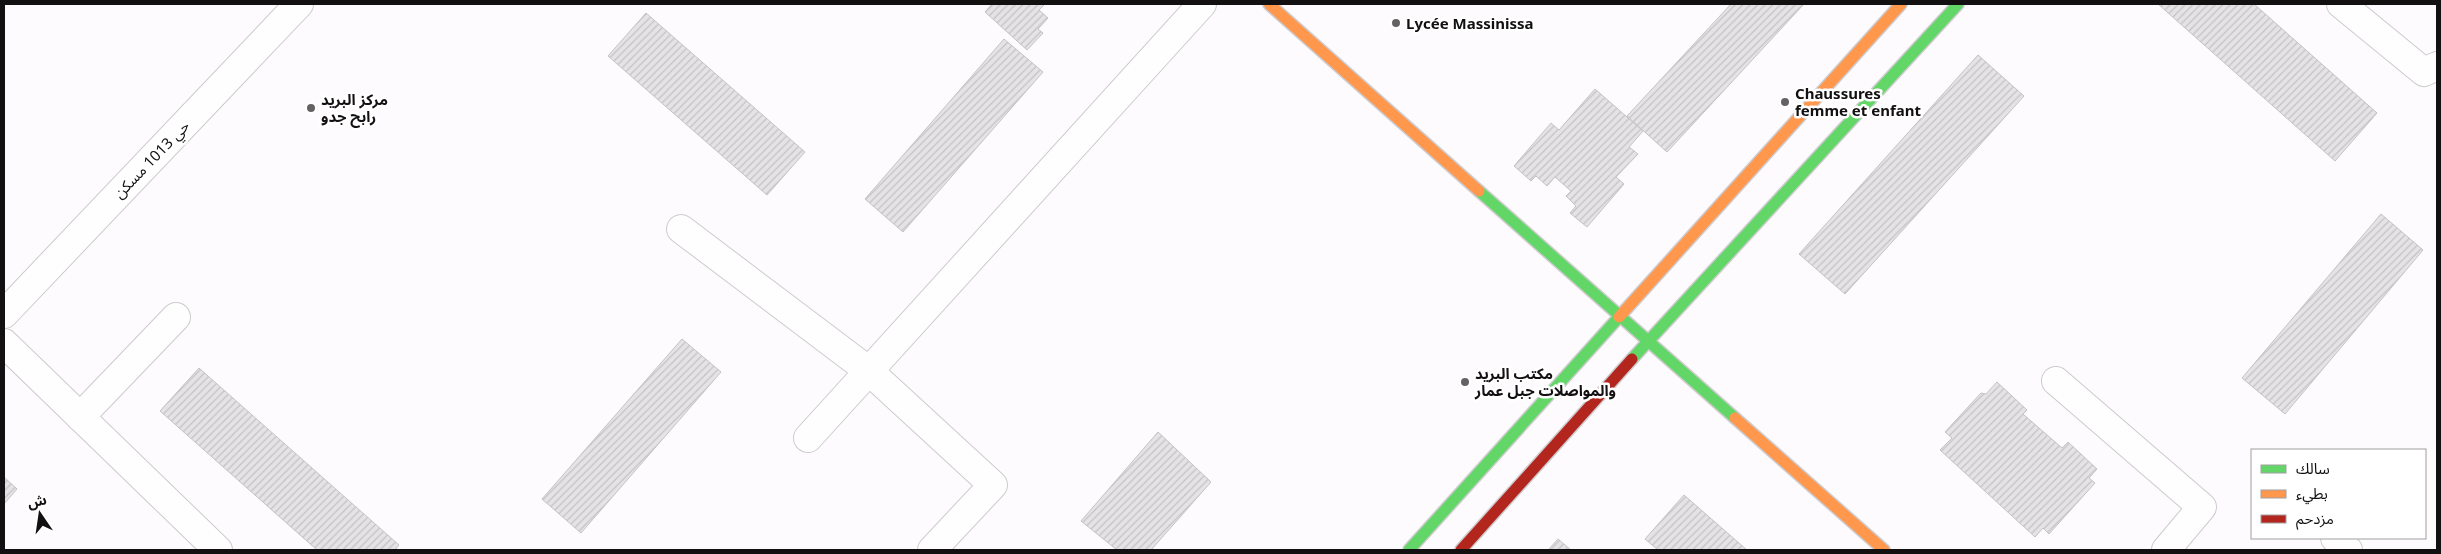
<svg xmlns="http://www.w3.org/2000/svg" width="2441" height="554" viewBox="0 0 2441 554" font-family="'Noto Sans','Noto Sans Arabic',sans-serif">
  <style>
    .building { fill: url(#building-hatch); stroke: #c5c2c4 }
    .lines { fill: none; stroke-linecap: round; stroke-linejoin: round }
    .street-casing { stroke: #cdcbcd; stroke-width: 30 }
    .fast-casing { stroke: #cdcbcd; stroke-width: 14 }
    .slow-casing { stroke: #cdcbcd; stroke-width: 14 }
    .jam-casing { stroke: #cdcbcd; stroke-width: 14 }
    .street { stroke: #fffeff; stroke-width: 28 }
    .fast { stroke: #63d668; stroke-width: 11 }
    .slow { stroke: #ff974d; stroke-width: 11 }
    .jam { stroke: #b3261e; stroke-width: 11 }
    .poi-dot { fill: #656264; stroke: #fff; stroke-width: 2 }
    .labels { text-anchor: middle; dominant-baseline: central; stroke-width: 5; stroke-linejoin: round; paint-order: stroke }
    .poi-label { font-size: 15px; font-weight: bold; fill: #131012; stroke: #fff; text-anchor: start }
    .street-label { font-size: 15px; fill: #131012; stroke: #fff }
  </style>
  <defs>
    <pattern id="building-hatch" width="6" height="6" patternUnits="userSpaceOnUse" patternTransform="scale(1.25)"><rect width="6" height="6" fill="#e5e3e5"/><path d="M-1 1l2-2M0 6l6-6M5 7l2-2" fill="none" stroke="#c4c2c3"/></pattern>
  </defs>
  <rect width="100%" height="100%" fill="#fdfbfd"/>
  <g class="building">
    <polygon points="992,4 1045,4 1039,10 1048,18 1038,29 1043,33 1027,50 985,12"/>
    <polygon points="1731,4 1804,4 1667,152 1627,116"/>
    <polygon points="2158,4 2254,4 2377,113 2335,161"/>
    <polygon points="646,13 805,152 767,195 608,56"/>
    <polygon points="1004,39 1043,72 903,232 865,199"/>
    <polygon points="1978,55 2024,96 1845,294 1799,254"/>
    <polygon points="1595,89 1643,131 1629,147 1638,154 1616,177 1624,184 1587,227 1570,213 1576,206 1566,196 1571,191 1555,177 1547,186 1536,176 1531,181 1514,166 1551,123 1559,130"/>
    <polygon points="2381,214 2423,250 2285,414 2242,378"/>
    <polygon points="682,339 721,372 581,533 542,499"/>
    <polygon points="199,368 399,545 395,550 317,550 160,411"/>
    <polygon points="1997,382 2027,410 2023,414 2062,448 2068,442 2097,469 2089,478 2095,483 2049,534 2043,528 2035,537 1940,450 1952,438 1945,432 1981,393 1986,394"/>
    <polygon points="1158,432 1211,482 1151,550 1117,550 1081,521"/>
    <polygon points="4,477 17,489 4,504"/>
    <polygon points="1684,495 1747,550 1658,550 1645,539"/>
    <polygon points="1558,539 1571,550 1548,550"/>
  </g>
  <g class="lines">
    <g class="street-casing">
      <g id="street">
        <polyline points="2341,4 2424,72 2437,66"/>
        <polyline points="681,229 869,371 993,485 932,550"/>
        <polyline points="4,314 299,4"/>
        <polyline points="4,343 218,550"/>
        <polyline points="2056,381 2202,507 2166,550"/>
        <polyline points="80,417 176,317"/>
        <polyline points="808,438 1202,4"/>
        <polyline points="2335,538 2348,550"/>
      </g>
    </g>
    <g class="fast-casing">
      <g id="fast">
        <polyline points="1479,191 1735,418"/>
        <polyline points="1632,359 1958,4"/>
        <polyline points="1409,550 1619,317"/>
      </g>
    </g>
    <g class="slow-casing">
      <g id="slow">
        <polyline points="1269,4 1479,191"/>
        <polyline points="1619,317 1901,4"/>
        <polyline points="1735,418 1884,550"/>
      </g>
    </g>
    <g class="jam-casing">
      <polyline id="jam" points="1461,550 1632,359"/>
    </g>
    <use href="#street" class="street"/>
    <use href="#fast" class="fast"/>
    <use href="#slow" class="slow"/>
    <use href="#jam" class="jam"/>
  </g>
  <g class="poi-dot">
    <circle cx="1396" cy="23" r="5"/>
    <circle cx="1785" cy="102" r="5"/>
    <circle cx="311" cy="108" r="5"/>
    <circle cx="1465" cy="382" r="5"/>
  </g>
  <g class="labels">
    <g class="poi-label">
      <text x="1406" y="23">Lycée Massinissa</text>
      <text x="1795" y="93">Chaussures<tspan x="1795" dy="17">femme et enfant</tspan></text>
      <text x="321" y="99">مركز البريد<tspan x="321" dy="17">رابح جدو</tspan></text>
      <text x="1475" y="373">مكتب البريد<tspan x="1475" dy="17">والمواصلات جبل عمار</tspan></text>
    </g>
    <g class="street-label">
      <text transform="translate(151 159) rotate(-46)">حي 1013 مسكن</text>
    </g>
  </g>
  <rect width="2441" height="554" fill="none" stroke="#131012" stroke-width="10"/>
  <rect x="2251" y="449" width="175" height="90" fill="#ffffff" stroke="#a19fa0"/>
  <rect x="2261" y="465" width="25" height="8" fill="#63d668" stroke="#a19fa0"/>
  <text x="2296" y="474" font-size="15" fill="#131012">سالك</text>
  <rect x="2261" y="490" width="25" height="8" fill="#ff974d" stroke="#a19fa0"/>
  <text x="2296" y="499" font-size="15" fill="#131012">بطيء</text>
  <rect x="2261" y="515" width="25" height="8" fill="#b3261e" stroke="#a19fa0"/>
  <text x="2296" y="524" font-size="15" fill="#131012">مزدحم</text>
  <g transform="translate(40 514) rotate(347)" stroke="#ffffff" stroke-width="4" paint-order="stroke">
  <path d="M0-4L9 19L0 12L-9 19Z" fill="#131012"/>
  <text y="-8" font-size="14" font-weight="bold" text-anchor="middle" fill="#131012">ش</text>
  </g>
</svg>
